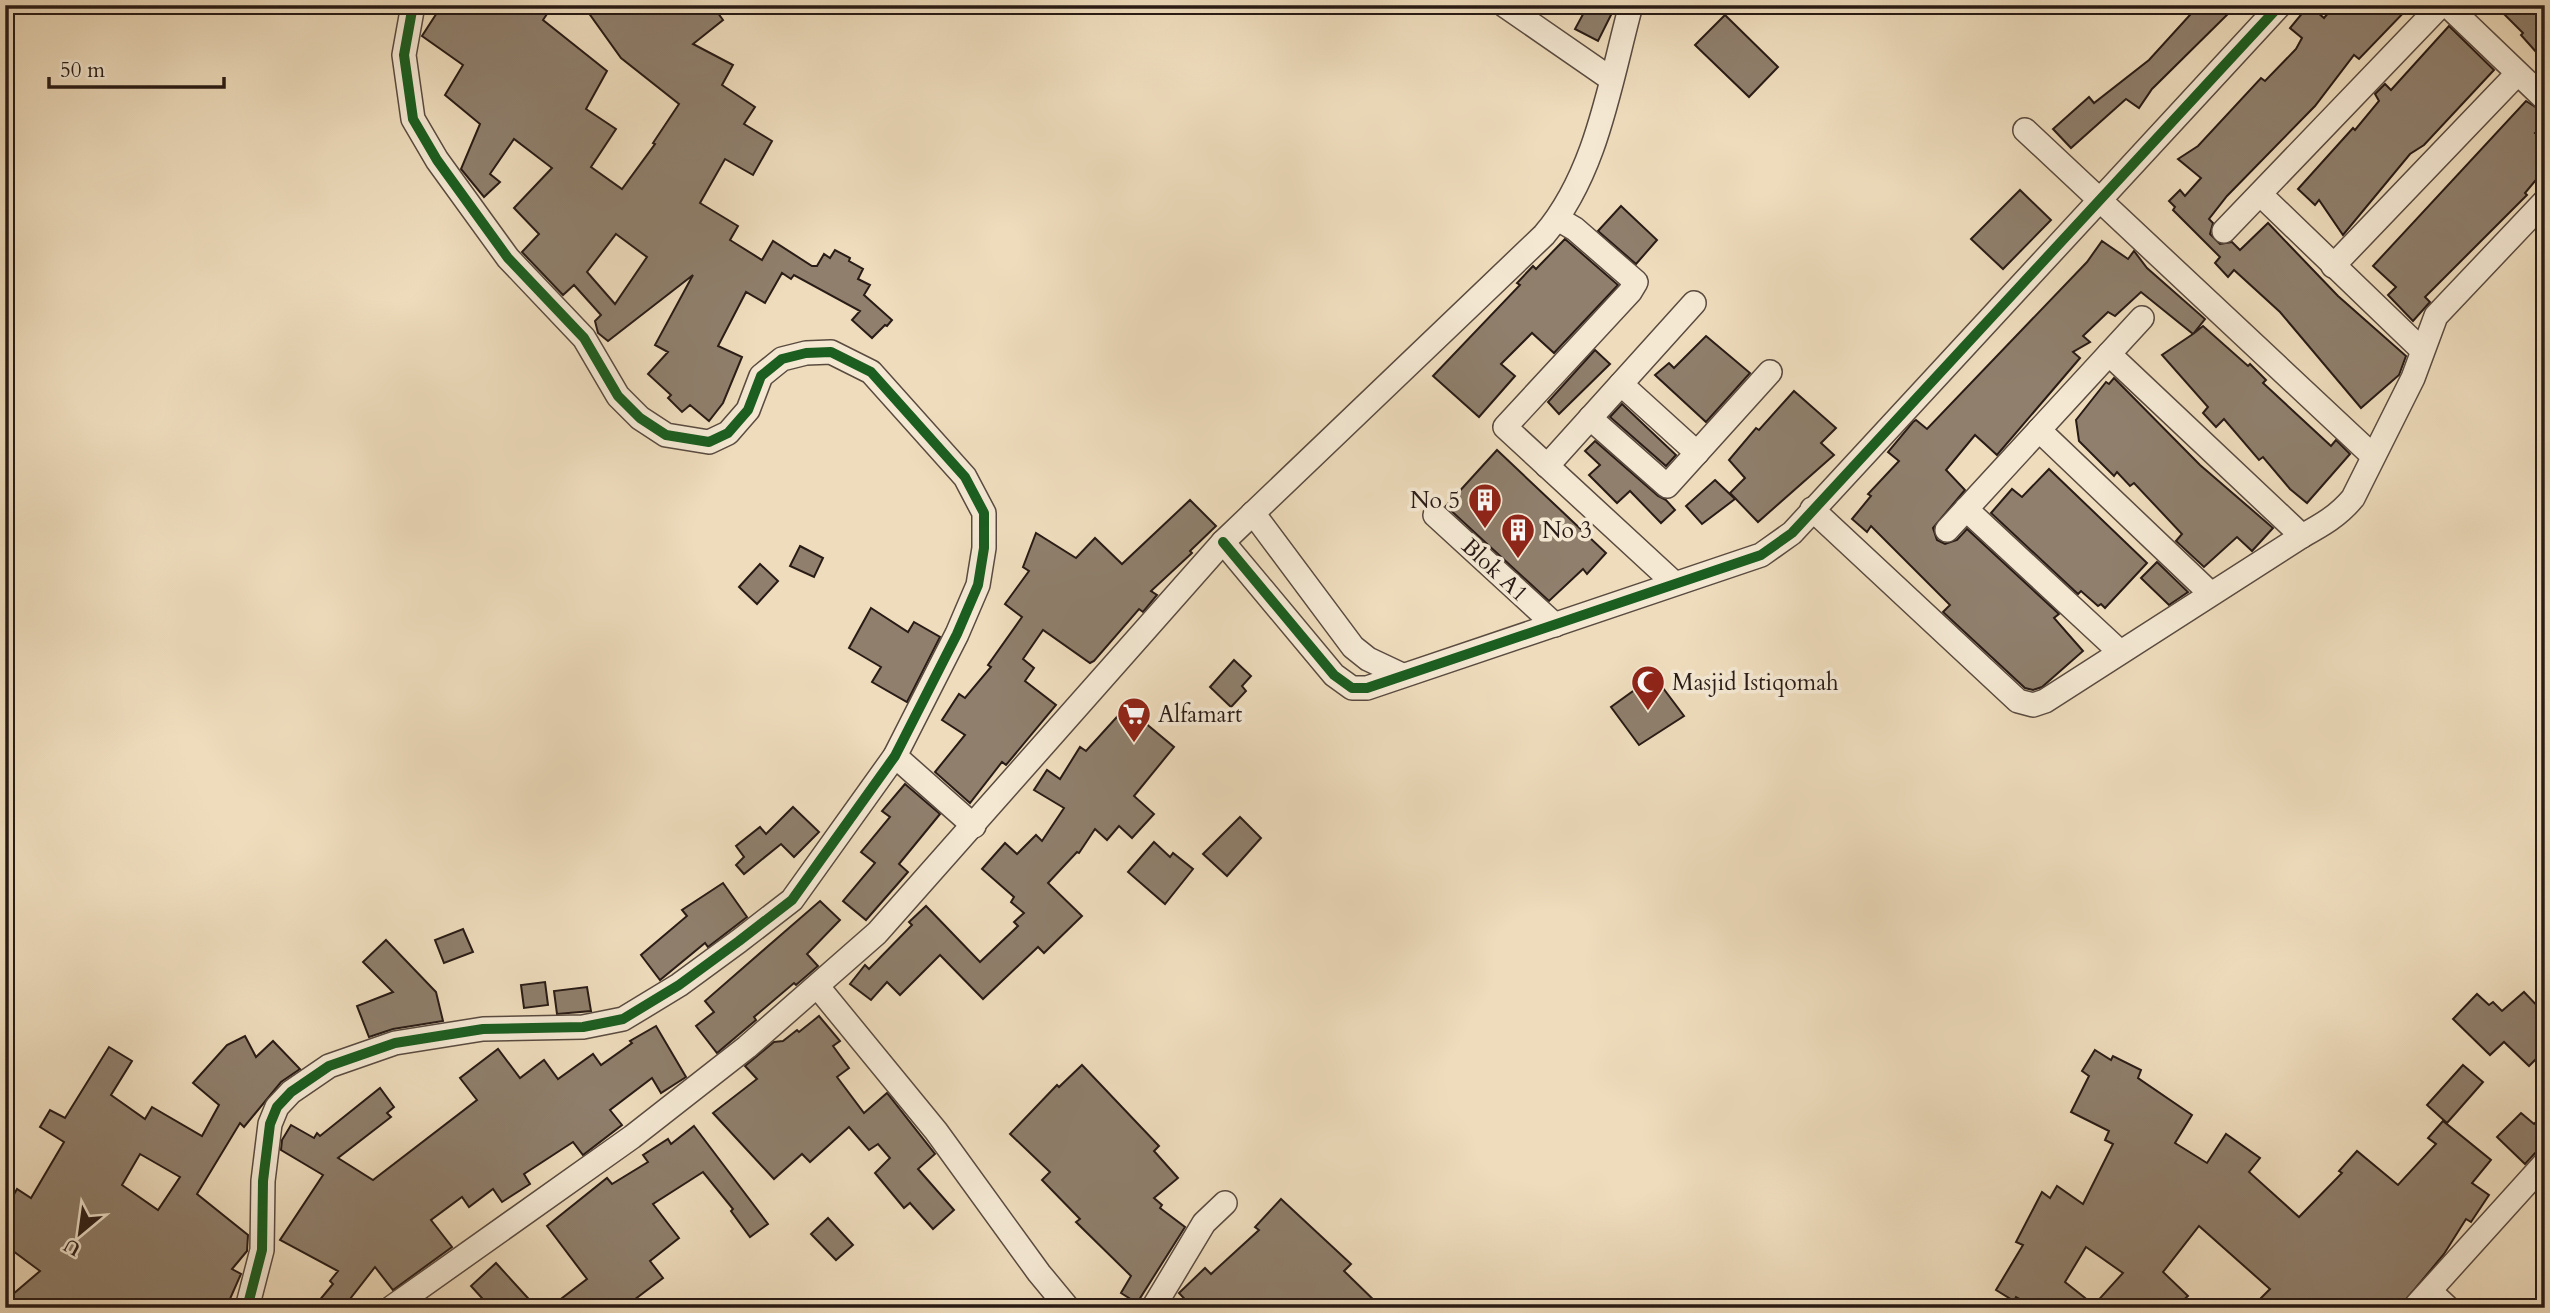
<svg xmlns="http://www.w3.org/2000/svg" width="2550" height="1313" viewBox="0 0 2550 1313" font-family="Cardo,serif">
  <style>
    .building { fill: #8f7f6c; stroke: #291b15; stroke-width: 2; fill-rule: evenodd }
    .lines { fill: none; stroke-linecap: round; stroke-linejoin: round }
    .minor-casing { stroke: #5a4b3f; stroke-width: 26 }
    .minor { stroke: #f4e8d3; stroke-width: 23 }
    .cycleway-casing { stroke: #f4e8d3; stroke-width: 15 }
    .cycleway { stroke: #1b5e20; stroke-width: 10 }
    .labels { text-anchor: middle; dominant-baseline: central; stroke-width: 7; stroke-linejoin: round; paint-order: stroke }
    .poi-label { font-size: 23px; fill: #291b15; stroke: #f4e8d3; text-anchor: start }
    .street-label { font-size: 23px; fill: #291b15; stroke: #f4e8d3 }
  </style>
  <rect width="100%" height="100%" fill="#eedcbc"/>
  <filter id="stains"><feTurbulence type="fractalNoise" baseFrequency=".00286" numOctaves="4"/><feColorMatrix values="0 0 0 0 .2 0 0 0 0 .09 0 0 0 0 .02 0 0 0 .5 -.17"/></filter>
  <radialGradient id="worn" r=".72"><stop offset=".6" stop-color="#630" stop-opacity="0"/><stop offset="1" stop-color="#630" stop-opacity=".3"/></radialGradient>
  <g class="building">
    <path d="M442,5h111l-10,15 64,51 -21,38 30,20 -25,38 31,22 33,-45 -2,-1 26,-39 -58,-46 -38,-53h129l11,15 -30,24 40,21 -11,20 33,22 -11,17 28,17 -19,34 -28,-16 -25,44 38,23 -8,14 32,20 11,-19 39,25h5l7,-12 6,4 5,-8 15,8 -1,3 14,8 -5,10 12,6 -6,10 28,25 -5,6 -2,-1 -13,13 -20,-18 8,-9 -66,-36 -3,4 -9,-6 -17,30 -19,-11 -28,54 24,11 -19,46 -14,18 -19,-16 -8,7 -14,-14 3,-3 -23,-21 20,-22 -13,-7 38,-70 -85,66 -10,-8 -3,-12 6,-6 -27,-30 -11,10 -41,-43 17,-18 -25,-26 38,-40 -38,-29 -24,35 10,8 -16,15 -23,-28 19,-45 -35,-29 18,-30 -41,-29zM616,234l31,23 -32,47 -28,-32z"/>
    <polygon points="1588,5 1616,5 1598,41 1575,29"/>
    <polygon points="2199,5 2237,5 2152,89 2139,108 2126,99 2071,148 2053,129 2089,97 2094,103 2149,60"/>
    <polygon points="2309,5 2324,18 2335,5 2411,5 2359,59 2354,55 2315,106 2227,196 2209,219 2213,223 2210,234 2220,244 2232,242 2240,250 2268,223 2338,296 2406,356 2399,375 2361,408 2280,312 2234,270 2228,277 2215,263 2220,257 2173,210 2175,207 2169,201 2180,190 2185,196 2201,178 2178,159 2198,146 2261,78 2265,81 2296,49 2302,38 2290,28"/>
    <polygon points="2495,5 2545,5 2545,62 2521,35 2523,33"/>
    <polygon points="1725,15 1778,67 1749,97 1695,45"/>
    <polygon points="2449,26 2494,70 2424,145 2410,154 2343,235 2319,200 2315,205 2298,189 2353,128 2355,130 2379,101 2375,94 2385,84 2391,90"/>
    <polygon points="2526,101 2545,113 2545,124 2535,133 2545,142 2545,169 2525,193 2527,195 2425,297 2430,302 2413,321 2388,295 2396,287 2373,266"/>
    <polygon points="2020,190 2051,220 2003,269 1971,239"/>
    <polygon points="1621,206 1657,240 1636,264 1598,231"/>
    <polygon points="1565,239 1618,285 1554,353 1532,333 1501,364 1515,376 1479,417 1433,376 1520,285 1517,283 1533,266 1536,269"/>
    <polygon points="2102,241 2128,259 2134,251 2147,268 2205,319 2193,334 2203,326 2248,366 2250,364 2266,380 2263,383 2331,446 2336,440 2350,454 2307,503 2290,489 2263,457 2259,460 2224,419 2216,427 2203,413 2208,407 2162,355 2193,334 2141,292 2115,316 2108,312 2083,336 2090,342 2073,352 2080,358 1997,455 1975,435 1946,470 1965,490 1933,528 1937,540 1945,544 1957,540 1967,529 2059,614 2054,618 2083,651 2042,687 2033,690 2025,688 1943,612 1950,605 1871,526 1867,532 1852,519 1871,496 1868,494 1899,461 1888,452 1913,422 1916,420 1927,429 2087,262"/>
    <polygon points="1706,336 1750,373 1706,422 1655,375 1669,363 1674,368"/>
    <polygon points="1595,350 1610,364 1559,414 1548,402"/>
    <polygon points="2114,378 2200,465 2273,528 2252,551 2237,537 2204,567 2176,541 2182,534 2134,483 2130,486 2117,472 2114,476 2079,441 2076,420 2106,382 2109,384"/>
    <polygon points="1794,391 1836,428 1821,443 1834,455 1758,522 1730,493 1745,478 1729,460 1756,428 1759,430"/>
    <polygon points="1622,404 1676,455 1666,466 1610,417"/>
    <polygon points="1595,441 1658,496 1666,500 1675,510 1661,523 1630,491 1617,503 1589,475 1600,465 1585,451"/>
    <polygon points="1497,450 1606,553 1587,574 1583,569 1549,601 1446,506"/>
    <polygon points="2049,469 2147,563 2105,608 2101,604 2098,606 2081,591 2078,594 1991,513 2012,489 2022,497"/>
    <polygon points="1715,480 1735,499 1702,524 1686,506"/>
    <polygon points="1190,500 1216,526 1190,551 1192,553 1151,591 1157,595 1143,612 1139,609 1094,661 1090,663 1043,630 1023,659 1034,668 1025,681 1056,705 1006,765 1002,762 970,803 935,772 965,735 942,720 959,694 965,698 991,667 988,665 1022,617 1005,604 1029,571 1023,567 1036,533 1076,558 1095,538 1122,564"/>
    <polygon points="800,546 823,558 814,577 790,566"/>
    <polygon points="2157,562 2188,592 2169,605 2141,578"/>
    <polygon points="760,564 778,581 757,604 739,587"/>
    <polygon points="871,608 908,632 914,622 940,637 907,702 872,682 881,667 849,648"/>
    <polygon points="1234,660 1251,676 1242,686 1246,691 1231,707 1210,687"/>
    <polygon points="1654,676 1684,716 1639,745 1611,707"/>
    <polygon points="1126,707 1174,747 1134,796 1154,814 1132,838 1119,826 1107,840 1095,829 1079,853 1077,852 1048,883 1082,916 1044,953 1038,947 983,999 940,955 900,995 887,982 871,1000 850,984 865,965 869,969 912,925 909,922 926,906 980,962 1018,926 1014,922 1024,913 1011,902 1014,897 982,869 1005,843 1017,854 1036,835 1042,841 1064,808 1034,790 1047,770 1060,779 1080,747 1086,751"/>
    <polygon points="905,784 940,814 899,864 908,872 866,920 843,901 875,863 861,852 890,817 882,811"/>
    <polygon points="793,807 819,832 794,857 781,844 744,874 736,865 744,857 736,846 760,827 766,834"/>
    <polygon points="1240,817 1261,838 1227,876 1203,854"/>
    <polygon points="1154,842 1170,857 1173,853 1193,869 1165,904 1128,872"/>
    <polygon points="723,883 747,917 708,947 705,943 660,980 641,955 687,916 682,910"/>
    <polygon points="820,901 840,920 807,954 818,966 796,985 794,983 754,1017 756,1020 717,1053 696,1026 714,1012 705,1001"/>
    <polygon points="463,929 473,952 444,963 435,940"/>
    <polygon points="386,940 436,992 443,1021 393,1029 369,1037 357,1006 393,992 363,962"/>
    <polygon points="545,982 548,1005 524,1008 521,985"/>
    <polygon points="587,987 591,1011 557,1014 554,991"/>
    <polygon points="2524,992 2545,1014 2545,1050 2529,1066 2504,1042 2490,1055 2453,1019 2477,994 2489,1005 2493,1002 2502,1011"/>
    <polygon points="819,1016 840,1041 833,1046 849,1068 837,1077 864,1113 887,1093 935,1154 918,1169 954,1210 933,1229 910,1203 904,1208 875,1173 890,1158 878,1144 869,1150 849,1127 810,1162 802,1154 774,1179 713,1113 757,1079 745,1066 774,1042 783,1041 797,1030 799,1032"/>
    <polygon points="656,1026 686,1077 661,1093 652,1078 610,1110 622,1125 583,1155 573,1142 524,1174 530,1184 502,1202 493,1189 469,1207 462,1197 431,1220 452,1247 393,1290 375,1267 343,1308 313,1308 333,1284 330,1281 338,1271 280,1240 323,1175 281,1150 282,1140 291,1125 314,1138 317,1133 320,1136 380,1088 394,1107 387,1113 391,1117 338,1158 373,1180 477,1100 460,1078 498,1049 520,1078 544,1060 558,1079 593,1054 601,1065 632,1043 630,1041"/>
    <path d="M245,1036l11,21 17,-16 27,28 -19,13 -37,45 -4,-4 -43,71 51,41 -1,16 -15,18 9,5 -15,34h-221v-7l35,-30 -35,-26v-51l7,4 5,-9 14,9 33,-56 -24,-15 10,-17 15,8 44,-71 23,14 -21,34 34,24 7,-12 50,29 17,-31 -26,-22 34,-38zM140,1154l40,23 -22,33 -36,-25z"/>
    <path d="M2095,1050l16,10 2,-4 28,14 -3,8 54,37 -17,28 32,20 19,-29 34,24 -11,14 50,45 43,-44 -3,-2 18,-20 41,34 38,-41 -8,-6 15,-17 48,39 -19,23 17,12 -18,27 -5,-3 -22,35 -45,54h-148l19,-19 -71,-63 -36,46 25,24 -14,12h-137l-21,-11 -2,4 -18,-11 27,-45 -7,-3 26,-50 8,6 7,-12 26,18 30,-60 -8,-4 4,-9 -38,-19 18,-36 -7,-5zM2086,1247l37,26 -29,32 -29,-23z"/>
    <polygon points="1082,1065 1159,1146 1154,1151 1178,1178 1154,1198 1162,1205 1160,1208 1185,1227 1137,1303 1121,1293 1131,1276 1076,1222 1080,1219 1042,1180 1050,1172 1010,1134 1057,1085 1059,1087"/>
    <polygon points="2463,1065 2483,1082 2447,1123 2427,1105"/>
    <polygon points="2521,1113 2534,1124 2545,1113 2545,1149 2535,1153 2525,1164 2497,1137"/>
    <polygon points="694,1126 768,1224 750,1237 731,1211 733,1209 703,1172 653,1204 679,1238 650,1261 663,1278 634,1300 640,1308 549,1308 587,1279 547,1226 607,1178 612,1184 648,1162 643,1155 668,1139 671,1144"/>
    <polygon points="1281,1199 1351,1264 1344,1271 1382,1308 1193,1308 1179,1293 1205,1268 1211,1274 1259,1230 1255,1227"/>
    <polygon points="828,1218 853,1245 836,1260 811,1234"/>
    <polygon points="496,1263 537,1308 491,1308 471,1286"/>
  </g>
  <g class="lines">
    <g class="minor-casing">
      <g id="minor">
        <polyline points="1504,5 1611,79"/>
        <polyline points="2447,5 2545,99"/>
        <polyline points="2025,130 2373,456"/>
        <polyline points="2260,194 2422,350"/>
        <polyline points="1558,219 1575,229 1636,282 1630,292 1505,427 1673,582"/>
        <polyline points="2224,231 2441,5"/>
        <polyline points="2333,266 2517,74"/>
        <polyline points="2109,354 2302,536"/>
        <polyline points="1621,384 1697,453"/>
        <polyline points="1590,418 1667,486 1770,372"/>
        <polyline points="2039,430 2210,593"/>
        <polyline points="1547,466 1694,303"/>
        <path d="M1812,509l206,192 15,4 12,-4 257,-165c20,-11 36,-20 51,-38l60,-120 23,-62 109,-115"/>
        <polyline points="1966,509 2119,651"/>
        <polyline points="1253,513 1353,647 1368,659 1402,675"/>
        <polyline points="1435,515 1555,625"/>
        <polyline points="1947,530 2142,318"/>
        <polyline points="1223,542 1334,675 1352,688 1367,688 1761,555 1792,533 2280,5"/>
        <polyline points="895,756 974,826"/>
        <polyline points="818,987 936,1131 1039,1273 1068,1308"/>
        <polyline points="2431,1292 2448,1308"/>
        <polyline points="247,1308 262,1250 263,1181 270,1124 277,1107 291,1092 329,1066 395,1043 483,1029 583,1027 623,1019 679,985 739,941 792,900 895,756 957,634 978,585 984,548 984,513 965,477 871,372 831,352 806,353 782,359 761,376 748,410 728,433 709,442 666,435 640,418 618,396 584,338 508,258 437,160 413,119 404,55 413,5"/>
        <path d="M391,1308l241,-171 115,-90 130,-114 346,-391 321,-307c53,-62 66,-153 87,-230"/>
        <polyline points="1153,1308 1204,1223 1225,1203"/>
        <polyline points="2414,1308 2545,1163"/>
      </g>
    </g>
    <use href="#minor" class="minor"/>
    <g class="cycleway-casing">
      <g id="cycleway">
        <polyline points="1223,542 1334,675 1352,688 1367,688 1761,555 1792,533 2280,5"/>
        <polyline points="247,1308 262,1250 263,1181 270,1124 277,1107 291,1092 329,1066 395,1043 483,1029 583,1027 623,1019 679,985 739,941 792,900 895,756 957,634 978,585 984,548 984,513 965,477 871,372 831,352 806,353 782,359 761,376 748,410 728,433 709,442 666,435 640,418 618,396 584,338 508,258 437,160 413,119 404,55 413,5"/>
      </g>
    </g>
    <use href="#cycleway" class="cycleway"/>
  </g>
  <defs>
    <g id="building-pin" transform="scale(1.75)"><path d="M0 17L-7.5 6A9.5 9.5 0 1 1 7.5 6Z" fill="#8f2418" stroke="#f4e8d3"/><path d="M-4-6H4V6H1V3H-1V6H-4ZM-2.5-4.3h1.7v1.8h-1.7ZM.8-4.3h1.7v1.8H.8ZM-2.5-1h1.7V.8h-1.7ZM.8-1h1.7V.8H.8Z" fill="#fff"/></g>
    <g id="mosque-pin" transform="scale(1.75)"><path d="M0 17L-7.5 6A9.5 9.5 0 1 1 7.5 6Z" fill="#8f2418" stroke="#f4e8d3"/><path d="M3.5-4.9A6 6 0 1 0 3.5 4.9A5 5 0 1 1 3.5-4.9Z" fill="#fff"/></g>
    <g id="supermarket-pin" transform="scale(1.75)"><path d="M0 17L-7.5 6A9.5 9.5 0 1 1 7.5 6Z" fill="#8f2418" stroke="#f4e8d3"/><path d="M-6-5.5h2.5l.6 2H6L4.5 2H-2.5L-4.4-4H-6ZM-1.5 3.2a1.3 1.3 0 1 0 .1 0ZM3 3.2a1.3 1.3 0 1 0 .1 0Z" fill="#fff"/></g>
  </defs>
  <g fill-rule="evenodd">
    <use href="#building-pin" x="1485" y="500"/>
    <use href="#building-pin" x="1518" y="530"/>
    <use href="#mosque-pin" x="1648" y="682"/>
    <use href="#supermarket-pin" x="1134" y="714"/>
  </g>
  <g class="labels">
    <g class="poi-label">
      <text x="1460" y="500" text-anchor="end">No 5</text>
      <text x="1542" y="530">No 3</text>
      <text x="1672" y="682">Masjid Istiqomah</text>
      <text x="1158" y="714">Alfamart</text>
    </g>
    <g class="street-label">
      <text transform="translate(1495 570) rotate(43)">Blok A1</text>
    </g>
  </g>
  <rect width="2550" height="1313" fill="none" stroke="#eedcbc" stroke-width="28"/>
  <rect x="7" y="7" width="2536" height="1299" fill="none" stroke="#291b15" stroke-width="3.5"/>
  <rect x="14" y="14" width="2522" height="1285" fill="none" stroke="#291b15" stroke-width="2"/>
  <g transform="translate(80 1233) rotate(209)" stroke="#f4e8d3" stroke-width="5" paint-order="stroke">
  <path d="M0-5L12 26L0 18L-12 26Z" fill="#291b15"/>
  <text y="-10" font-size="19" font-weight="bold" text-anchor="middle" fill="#291b15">U</text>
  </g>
  <path d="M49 77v10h175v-10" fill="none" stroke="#291b15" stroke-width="3.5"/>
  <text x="60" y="77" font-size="21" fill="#291b15" stroke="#f4e8d3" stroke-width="5" paint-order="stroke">50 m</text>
  <rect width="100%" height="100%" filter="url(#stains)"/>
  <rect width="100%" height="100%" fill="url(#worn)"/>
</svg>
